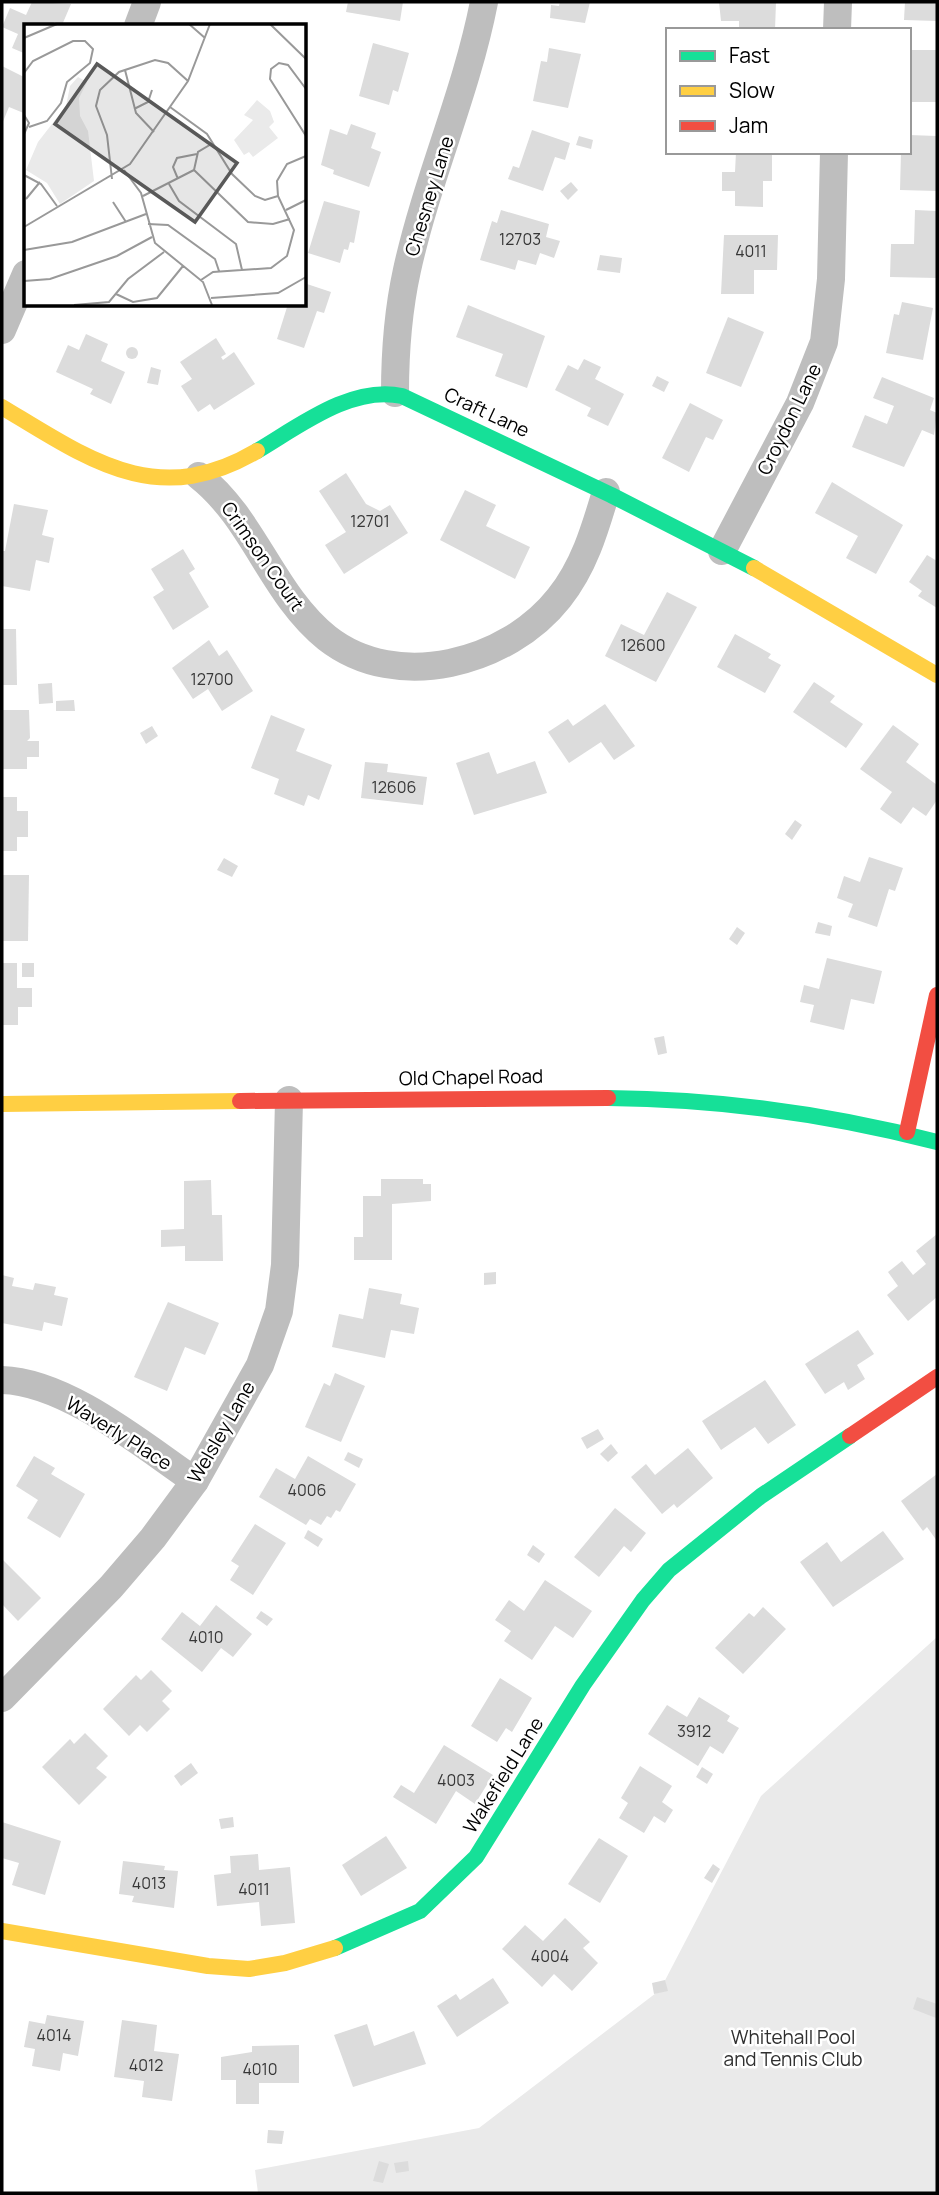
<svg xmlns="http://www.w3.org/2000/svg" width="939" height="2195" viewBox="0 0 939 2195" font-family="Manrope,sans-serif">
  <style>
    .green { fill: #eaeaea }
    .building { fill: #dcdcdc }
    .lines { fill: none; stroke-linecap: round; stroke-linejoin: round }
    .street { stroke: #bebebe; stroke-width: 28 }
    .fast { stroke: #16e098; stroke-width: 16 }
    .slow { stroke: #ffcf43; stroke-width: 16 }
    .jam { stroke: #f24e42; stroke-width: 16 }
    .labels { text-anchor: middle; dominant-baseline: central; stroke-width: 5; stroke-linejoin: round; paint-order: stroke }
    .number-label { font-size: 16px; fill: #373737 }
    .street-label { font-size: 19px; fill: #000; stroke: #fff }
    .park-label { font-size: 19px; fill: #2f2f2f; stroke: #fff }
    .inset-road { fill: none; stroke: #999; stroke-width: 2 }
    .view { fill: #595959; fill-opacity: 0.15; stroke: #595959; stroke-width: 3.5 }
    .inset-edge { fill: none; stroke: #000; stroke-width: 3.5 }
  </style>
  <rect width="100%" height="100%" fill="#fff"/>
  <polygon class="green" points="937,1637 937,2193 258,2193 255,2170 479,2128 660,1990 761,1796"/>
  <g class="building">
    <polygon points="32,2 71,4 62,25 54,22 53,26 26,26 26,54 12,48 18,34 2,27 10,8 26,15"/>
    <polygon points="348,2 403,2 400,21 346,12"/>
    <polygon points="560,2 590,2 585,23 550,18 551,5 559,6"/>
    <polygon points="719,2 776,2 775,30 739,30 739,21 721,21"/>
    <polygon points="905,2 937,2 937,21 904,20"/>
    <polygon points="373,43 409,53 398,92 393,90 389,105 359,96"/>
    <polygon points="549,48 581,54 568,108 533,101 541,61 547,62"/>
    <polygon points="912,50 937,50 937,102 909,102"/>
    <polygon points="2,66 26,78 26,114 9,107 2,124"/>
    <polygon points="351,124 376,133 371,148 381,152 369,187 333,174 334,170 321,165 330,129 347,135"/>
    <polygon points="532,130 570,143 565,160 555,157 543,191 508,179 513,166 519,168"/>
    <polygon points="909,135 937,136 937,191 900,190 901,152 909,152"/>
    <polygon points="579,136 593,140 591,149 576,145"/>
    <polygon points="736,152 772,153 772,181 763,181 763,207 735,206 735,191 722,191 722,172 735,172"/>
    <polygon points="571,182 578,190 568,200 560,191"/>
    <polygon points="324,201 360,211 354,243 350,242 348,250 344,249 340,263 308,253"/>
    <polygon points="501,210 549,224 546,237 560,241 554,258 540,253 536,265 518,260 515,270 480,260 492,221 497,223"/>
    <polygon points="915,210 937,211 937,278 890,277 891,244 914,244"/>
    <polygon points="724,235 778,235 777,270 754,270 754,294 721,294"/>
    <polygon points="600,255 622,258 620,273 597,270"/>
    <polygon points="304,283 331,292 324,313 317,311 304,348 277,339 288,304 304,304"/>
    <polygon points="902,302 933,308 923,360 886,353 894,314 899,315"/>
    <polygon points="468,305 545,336 527,388 495,376 503,354 456,337"/>
    <polygon points="728,317 764,332 741,387 706,373"/>
    <polygon points="86,334 108,344 101,361 125,372 111,404 90,394 93,389 56,372 68,345 79,350"/>
    <polygon points="216,338 226,354 221,357 223,360 234,352 255,384 214,410 210,404 198,412 181,386 192,379 180,362"/>
    <circle cx="132" cy="353" r="6"/>
    <polygon points="584,359 601,367 595,379 624,394 608,426 587,416 591,408 555,390 568,365 578,370"/>
    <polygon points="151,367 161,370 158,385 147,383"/>
    <polygon points="657,376 669,382 664,392 652,386"/>
    <polygon points="882,377 934,398 930,410 937,413 934,435 922,430 904,467 852,447 865,415 887,424 894,406 873,398"/>
    <polygon points="690,403 723,420 713,440 706,437 689,472 662,458"/>
    <polygon points="346,473 366,504 380,511 390,505 408,533 344,574 325,545 346,532 319,491"/>
    <polygon points="832,482 903,525 876,574 846,558 858,536 815,513"/>
    <polygon points="465,490 496,505 486,526 530,547 515,579 440,540"/>
    <polygon points="14,504 48,510 42,535 54,538 49,563 36,560 30,591 2,586 2,551 5,551"/>
    <polygon points="183,549 195,569 189,573 209,607 173,630 153,597 164,590 151,569"/>
    <polygon points="927,555 937,561 937,608 918,596 922,591 909,582"/>
    <polygon points="667,592 697,607 656,682 605,656 621,624 644,635"/>
    <polygon points="2,629 16,629 17,685 2,685"/>
    <polygon points="735,634 771,654 768,658 781,665 765,693 717,667"/>
    <polygon points="209,640 219,656 227,650 253,691 222,711 208,689 193,699 172,668"/>
    <polygon points="814,682 835,696 830,702 863,724 846,748 793,712"/>
    <polygon points="52,683 53,703 39,704 38,684"/>
    <polygon points="74,700 75,711 56,711 56,701"/>
    <polygon points="605,704 635,746 614,760 601,742 569,763 548,732 568,719 573,726"/>
    <polygon points="2,710 29,710 30,738 27,741 39,741 39,757 27,757 27,769 2,769"/>
    <polygon points="271,715 305,729 296,751 332,765 319,800 308,795 304,806 274,794 279,779 251,768"/>
    <polygon points="893,725 919,744 906,762 937,785 937,800 926,816 913,807 901,824 880,809 892,792 860,769"/>
    <polygon points="152,726 158,736 146,744 140,733"/>
    <polygon points="489,752 497,774 535,761 547,793 474,815 456,763"/>
    <polygon points="365,762 388,764 387,772 427,777 423,805 361,798"/>
    <polygon points="2,797 17,797 17,811 28,811 28,837 17,837 17,851 2,851"/>
    <polygon points="795,820 802,825 792,840 785,834"/>
    <polygon points="869,857 903,868 895,891 889,889 877,927 848,917 853,904 837,898 844,876 860,882"/>
    <polygon points="224,858 238,866 232,877 217,870"/>
    <polygon points="2,875 29,875 28,941 2,941"/>
    <polygon points="818,922 832,926 830,936 815,933"/>
    <polygon points="737,927 745,933 737,945 729,939"/>
    <polygon points="827,958 882,971 874,1004 851,999 844,1030 810,1022 814,1005 800,1002 804,985 819,989"/>
    <polygon points="2,963 17,963 17,988 32,988 32,1007 18,1007 18,1025 2,1025"/>
    <rect x="22" y="963" width="12" height="14"/>
    <polygon points="664,1036 667,1053 658,1055 654,1038"/>
    <polygon points="381,1179 423,1179 423,1184 431,1184 431,1201 392,1204 392,1260 354,1260 354,1237 363,1237 363,1196 381,1196"/>
    <polygon points="211,1180 212,1215 222,1215 223,1261 185,1261 185,1246 161,1247 161,1230 184,1229 184,1181"/>
    <polygon points="937,1234 937,1297 908,1321 887,1295 898,1286 888,1272 902,1261 913,1275 926,1264 916,1251"/>
    <polygon points="496,1272 496,1284 484,1285 484,1273"/>
    <polygon points="2,1275 14,1278 12,1286 33,1290 35,1283 56,1287 54,1295 68,1298 62,1326 44,1322 42,1331 2,1323"/>
    <polygon points="369,1288 402,1294 400,1304 419,1308 414,1334 391,1330 385,1358 332,1347 339,1314 363,1319"/>
    <polygon points="168,1302 219,1323 205,1355 185,1347 167,1391 134,1377"/>
    <polygon points="858,1330 874,1354 857,1365 865,1379 848,1390 844,1382 825,1394 805,1364"/>
    <polygon points="335,1373 365,1386 341,1442 305,1427 324,1383 330,1386"/>
    <polygon points="765,1380 796,1425 768,1444 755,1427 721,1450 702,1421"/>
    <polygon points="598,1429 604,1439 587,1449 581,1438"/>
    <polygon points="611,1444 618,1453 608,1462 600,1454"/>
    <polygon points="688,1448 713,1478 677,1508 674,1504 662,1514 631,1477 646,1464 655,1475"/>
    <polygon points="348,1452 363,1459 359,1468 344,1460"/>
    <polygon points="34,1456 55,1468 51,1474 85,1494 60,1538 27,1518 38,1500 16,1486"/>
    <polygon points="308,1456 356,1484 340,1512 336,1510 331,1518 327,1516 321,1525 310,1519 306,1525 259,1497 276,1468 295,1479"/>
    <polygon points="937,1474 937,1541 927,1527 923,1531 901,1501"/>
    <polygon points="615,1508 646,1533 631,1552 624,1546 599,1577 574,1557"/>
    <polygon points="255,1524 286,1543 253,1595 230,1580 239,1566 231,1561"/>
    <polygon points="308,1530 323,1539 318,1547 304,1538"/>
    <polygon points="883,1531 904,1559 833,1607 800,1562 827,1542 841,1562"/>
    <polygon points="533,1545 545,1554 539,1563 527,1555"/>
    <polygon points="2,1559 41,1598 18,1621 2,1604"/>
    <polygon points="545,1580 592,1611 573,1638 555,1626 532,1660 504,1641 511,1631 495,1620 509,1600 524,1611"/>
    <polygon points="216,1605 252,1634 233,1657 221,1648 202,1672 161,1639 182,1612 200,1626"/>
    <polygon points="763,1607 786,1629 743,1674 715,1648 749,1613 754,1617"/>
    <polygon points="261,1611 273,1619 267,1626 256,1618"/>
    <polygon points="151,1670 172,1691 162,1701 170,1709 147,1732 140,1725 129,1736 103,1709 136,1675 141,1680"/>
    <polygon points="500,1678 532,1698 512,1732 506,1728 497,1742 471,1726"/>
    <polygon points="699,1697 730,1716 727,1721 739,1728 723,1754 710,1746 698,1766 648,1734 667,1705 687,1717"/>
    <polygon points="85,1733 108,1756 96,1768 107,1777 79,1805 42,1767 70,1739 74,1744"/>
    <polygon points="444,1745 493,1775 475,1804 456,1791 436,1824 393,1797 401,1785 414,1793"/>
    <polygon points="191,1763 198,1773 181,1786 174,1776"/>
    <polygon points="640,1766 672,1786 662,1802 673,1810 665,1823 654,1816 644,1833 619,1818 628,1803 621,1798"/>
    <polygon points="702,1767 713,1774 707,1784 696,1777"/>
    <polygon points="233,1817 234,1827 221,1829 219,1819"/>
    <polygon points="2,1822 61,1841 45,1895 12,1885 19,1863 2,1858"/>
    <polygon points="386,1836 407,1868 361,1896 342,1865"/>
    <polygon points="599,1838 628,1856 600,1903 568,1884"/>
    <polygon points="258,1854 259,1870 290,1867 295,1923 261,1926 259,1902 217,1906 214,1875 231,1873 230,1856"/>
    <polygon points="123,1861 165,1866 164,1870 178,1871 174,1908 132,1902 134,1896 119,1894"/>
    <polygon points="713,1864 720,1869 712,1883 704,1878"/>
    <polygon points="565,1918 590,1942 583,1948 598,1963 572,1991 554,1974 542,1987 502,1949 525,1925 543,1941"/>
    <polygon points="493,1978 509,2003 457,2037 437,2006 456,1994 460,2000"/>
    <polygon points="665,1980 668,1991 654,1994 652,1983"/>
    <polygon points="917,1997 937,2004 936,2018 913,2009"/>
    <polygon points="47,2015 84,2021 78,2056 63,2053 60,2071 32,2066 35,2049 24,2047 29,2021 45,2024"/>
    <polygon points="122,2020 157,2025 154,2051 179,2054 172,2101 142,2097 144,2081 114,2077"/>
    <polygon points="367,2024 374,2046 414,2031 426,2064 353,2087 334,2035"/>
    <polygon points="299,2045 299,2083 259,2083 259,2104 236,2104 236,2080 221,2080 221,2057 252,2052 252,2046"/>
    <polygon points="268,2130 284,2131 282,2144 267,2143"/>
    <polygon points="379,2161 389,2164 383,2183 373,2181"/>
    <polygon points="408,2161 409,2171 396,2173 394,2163"/>
  </g>
  <g class="lines">
    <g class="street">
      <polyline points="138,26 147,2"/>
      <polyline points="837,30 838,2"/>
      <polyline points="2,330 26,274"/>
      <path d="M395,393c0,-41 3,-82 12,-123 20,-91 59,-176 77,-268"/>
      <path d="M199,476c55,43 73,118 128,162 70,55 181,25 232,-40 25,-31 36,-69 47,-106"/>
      <polyline points="722,551 800,403 824,342 831,279 834,152"/>
      <path d="M2,1380c65,2 140,65 193,101"/>
      <polyline points="2,1698 111,1587 153,1538 195,1481 260,1365 279,1311 285,1265 289,1100"/>
    </g>
    <g class="fast">
      <path d="M257,451c41,-24 94,-66 145,-55l209,99 143,73"/>
      <path d="M608,1098c112,1 221,16 329,44"/>
      <polyline points="335,1948 420,1911 476,1857 583,1685 643,1600 669,1570 761,1496 850,1436"/>
    </g>
    <g class="slow">
      <path d="M2,407c88,53 155,103 255,44"/>
      <polyline points="754,568 937,675"/>
      <polyline points="2,1104 240,1101"/>
      <polyline points="2,1931 208,1966 249,1969 285,1963 335,1948"/>
    </g>
    <g class="jam">
      <polyline points="240,1101 608,1098"/>
      <polyline points="907,1132 937,995"/>
      <polyline points="850,1436 937,1377"/>
    </g>
  </g>
  <g class="labels">
    <g class="number-label">
      <text x="520" y="239">12703</text>
      <text x="751" y="251">4011</text>
      <text x="370" y="521">12701</text>
      <text x="643" y="645">12600</text>
      <text x="212" y="679">12700</text>
      <text x="394" y="787">12606</text>
      <text x="307" y="1490">4006</text>
      <text x="206" y="1637">4010</text>
      <text x="694" y="1731">3912</text>
      <text x="456" y="1780">4003</text>
      <text x="149" y="1883">4013</text>
      <text x="254" y="1889">4011</text>
      <text x="550" y="1956">4004</text>
      <text x="54" y="2035">4014</text>
      <text x="146" y="2065">4012</text>
      <text x="260" y="2069">4010</text>
    </g>
    <g class="street-label">
      <text transform="translate(429 196) rotate(-73)">Chesney Lane</text>
      <text transform="translate(487 412) rotate(25)">Craft Lane</text>
      <text transform="translate(789 419) rotate(-64)">Croydon Lane</text>
      <text transform="translate(263 556) rotate(55)">Crimson Court</text>
      <text transform="translate(471 1077) rotate(-1)">Old Chapel Road</text>
      <text transform="translate(221 1432) rotate(-60)">Welsley Lane</text>
      <text transform="translate(119 1433) rotate(32)">Waverly Place</text>
      <text transform="translate(503 1775) rotate(-58)">Wakefield Lane</text>
    </g>
    <g class="park-label">
      <text x="793" y="2037">Whitehall Pool<tspan x="793" dy="22">and Tennis Club</tspan></text>
    </g>
  </g>
  <g transform="translate(24 24)">
    <rect width="282" height="282" fill="#fff"/>
    <path d="M54,53l9,5 -8,16 1,18 8,15 6,50 -34,23 -13,-21 -21,-13 12,-28 28,-36 4,-20zM233,76l13,11 4,11 -5,5 9,11 -25,19 -4,-5 -5,3 -10,-15 19,-20 -9,-5z" fill="#eaeaea"/>
    <path class="inset-road" d="M165,0l16,14M246,0l36,35M0,14l33,-14M101,46l11,43 18,19M0,49l9,-12 40,-20h12l8,8 -3,14 -23,19 -6,21 -14,18 -18,6M282,65l-18,-24 -9,-2 -8,6 -1,10 36,57M146,83l37,27 25,40 23,22 10,4 13,-4M110,85l14,-7 4,-12M0,91l5,8 -5,11M100,146l17,23 14,50 48,39 9,23M170,146l54,52 25,2 17,-5M0,151l17,9 16,22M88,155l-5,-44 -11,-29 4,-16 19,-18 36,-12 13,3 20,18M154,155l-5,-12 4,-9 20,-4M145,160l10,17 57,43 6,26M119,172l51,-26 4,-18 15,-9M2,175l14,-17M89,178l13,20M262,186l20,-10M124,200l20,1 47,34 4,12M0,203l106,-63 58,-83 22,-57M0,226l48,-8 74,-28M177,256l12,-8 58,-4 16,-12 7,-26 -16,-34 -1,-15 10,-17 19,-8M0,257l26,-2 67,-23 35,-19M92,270l17,8 24,-4 26,-32M187,274l67,-5 28,-16M50,281l35,-3 19,-23 36,-27"/>
    <path class="view" d="M73,40l140,99 -42,59 -140,-98z"/>
    <rect width="282" height="282" class="inset-edge"/>
  </g>
  <rect width="939" height="2195" fill="none" stroke="#000000" stroke-width="7"/>
  <rect x="666" y="28" width="245" height="126" fill="#ffffff" stroke="#999999" stroke-width="2"/>
  <rect x="680" y="51" width="35" height="10" fill="#16e098" stroke="#999999" stroke-width="2"/>
  <text x="729" y="63" font-size="21" fill="#000000">Fast</text>
  <rect x="680" y="86" width="35" height="10" fill="#ffcf43" stroke="#999999" stroke-width="2"/>
  <text x="729" y="98" font-size="21" fill="#000000">Slow</text>
  <rect x="680" y="121" width="35" height="10" fill="#f24e42" stroke="#999999" stroke-width="2"/>
  <text x="729" y="133" font-size="21" fill="#000000">Jam</text>
</svg>
